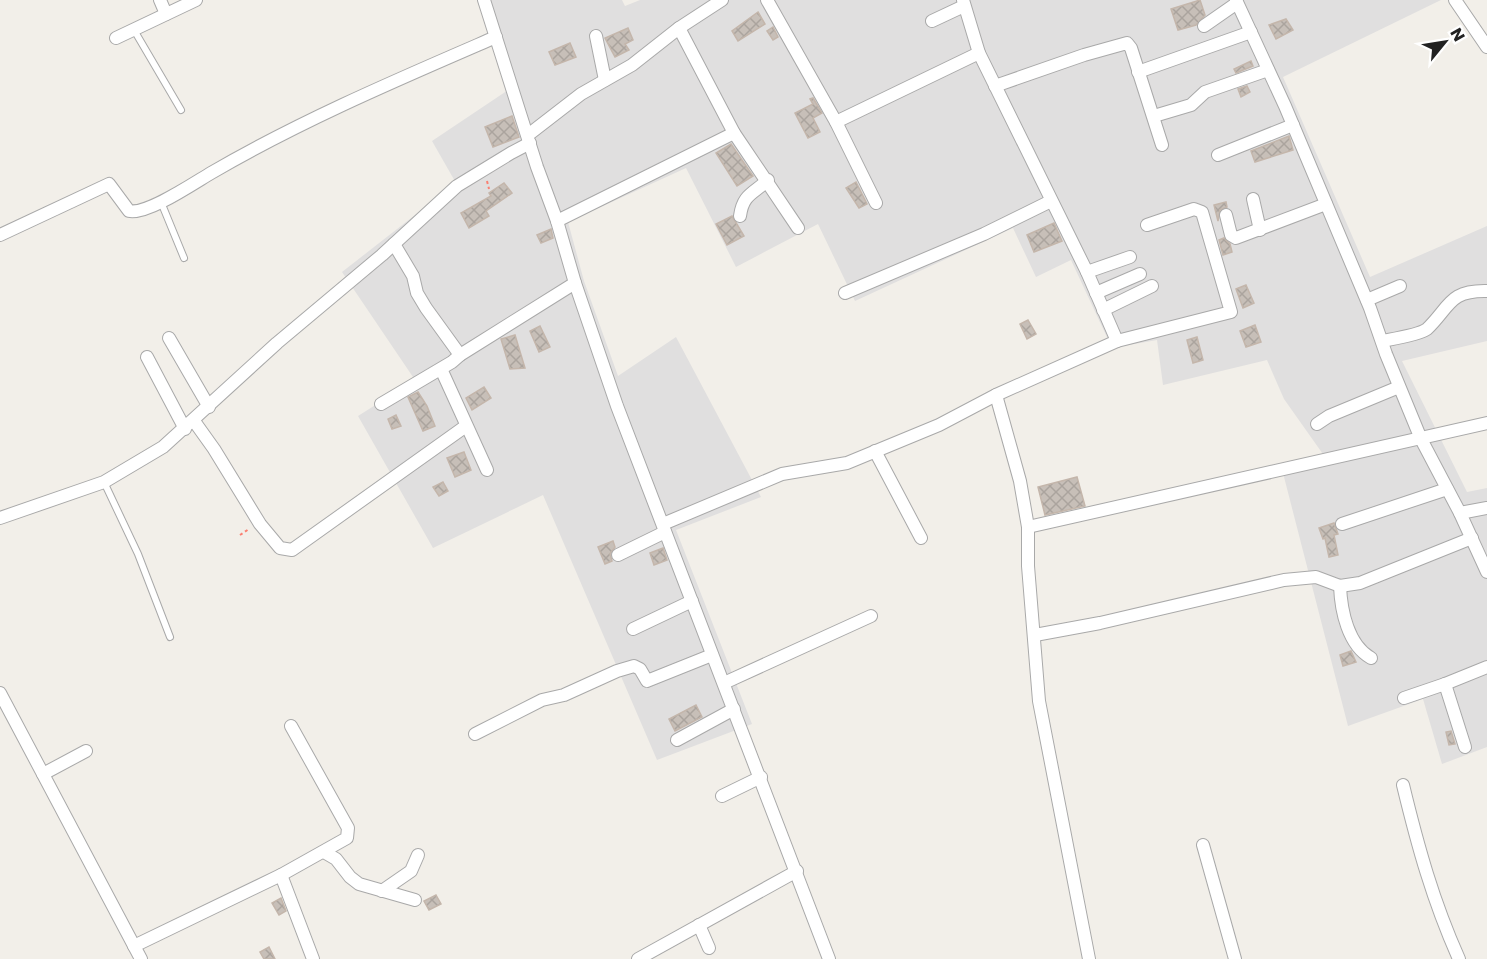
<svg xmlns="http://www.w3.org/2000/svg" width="1487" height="959" viewBox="0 0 1487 959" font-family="Poppins,sans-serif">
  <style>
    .residential { fill: #e0dfdf }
    .building { fill: url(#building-cross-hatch); stroke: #c4b6ab; stroke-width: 1.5 }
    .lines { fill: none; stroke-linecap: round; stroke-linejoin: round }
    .service-casing { stroke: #a9a9a9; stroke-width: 8 }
    .minor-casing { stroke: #a9a9a9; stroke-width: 14 }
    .path { stroke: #fa8072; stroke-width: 2; stroke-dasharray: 3 3; stroke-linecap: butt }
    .service { stroke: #fff; stroke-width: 6 }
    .minor { stroke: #fff; stroke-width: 12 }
  </style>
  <defs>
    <pattern id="building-cross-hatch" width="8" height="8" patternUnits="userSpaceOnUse" patternTransform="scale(1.5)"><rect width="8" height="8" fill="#c7bfb8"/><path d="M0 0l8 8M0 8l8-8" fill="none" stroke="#aba49e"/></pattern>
  </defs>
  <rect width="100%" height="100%" fill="#f2efe9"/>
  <polygon class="residential" points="479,0 622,0 625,6 640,0 1441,0 1283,77 1370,277 1487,226 1487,341 1402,361 1467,492 1487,488 1487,747 1442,764 1423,699 1348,726 1283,473 1325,457 1284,399 1267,360 1163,385 1157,340 1112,348 1071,260 1036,277 1013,228 855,301 818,224 736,267 686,168 568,222 584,281 618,376 676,337 761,497 676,530 752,724 657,760 543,495 433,548 358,416 415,380 342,272 456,183 432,141 511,88"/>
  <g class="building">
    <polygon points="1200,0 1205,15 1196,25 1178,30 1171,9"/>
    <polygon points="758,12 765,24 738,41 732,31"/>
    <polygon points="1286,19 1293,30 1276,39 1269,25"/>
    <polygon points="773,27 778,37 773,40 767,31"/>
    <polygon points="628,28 633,40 625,44 629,50 615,57 605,38"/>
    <polygon points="570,43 576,57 555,65 549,52"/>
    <polygon points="1251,61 1253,66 1236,73 1234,69"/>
    <polygon points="1247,86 1250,92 1241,97 1238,89"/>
    <polygon points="813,98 822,113 813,118 820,132 808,138 795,113 813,104 810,99"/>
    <polygon points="512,116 519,137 493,147 485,127"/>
    <polygon points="1289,136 1293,150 1255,162 1251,151"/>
    <polygon points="731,144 753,176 737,186 716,153"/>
    <polygon points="856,182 867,204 859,208 846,188"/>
    <polygon points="504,183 512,193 486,211 489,216 469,228 461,213 491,196 489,193"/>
    <polygon points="1226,202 1227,207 1220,210 1218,221 1214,205"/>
    <polygon points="732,216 744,236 727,245 716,224"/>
    <polygon points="1054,223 1062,241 1034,252 1027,235"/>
    <polygon points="551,229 553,238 541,243 537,235"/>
    <polygon points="1224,238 1230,244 1232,252 1223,255 1219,240"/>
    <polygon points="1246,285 1254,303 1243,308 1236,289"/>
    <polygon points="1028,320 1036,334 1027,339 1020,324"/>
    <polygon points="1255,325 1261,342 1246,347 1240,331"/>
    <polygon points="540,326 550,347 539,352 530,331"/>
    <polygon points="515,335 525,368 510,369 501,339"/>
    <polygon points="1197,337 1203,360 1193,363 1187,340"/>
    <polygon points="484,387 491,398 472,410 466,398"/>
    <polygon points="418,392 427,406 435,426 423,431 408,397"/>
    <polygon points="396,415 401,426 392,429 388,419"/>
    <polygon points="464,452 471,470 455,477 447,458"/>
    <polygon points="1077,477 1085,506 1045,515 1038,487"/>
    <polygon points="443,482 448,491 439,496 433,487"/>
    <polygon points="1334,523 1338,534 1334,535 1338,555 1329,557 1325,538 1323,539 1319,528"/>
    <polygon points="613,541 615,547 610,554 612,561 605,564 598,547"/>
    <polygon points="663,548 667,560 654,565 650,553"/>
    <polygon points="1351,651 1356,662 1343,666 1340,655"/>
    <polygon points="696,705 702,717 675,731 669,719"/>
    <polygon points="1451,731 1455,744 1449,745 1446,732"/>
    <polygon points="436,895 441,904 429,910 424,901"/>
    <polygon points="281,898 286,911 279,915 272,903"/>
    <polygon points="269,947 275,959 264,959 260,952"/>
  </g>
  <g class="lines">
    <g class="service-casing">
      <g id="service">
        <polyline points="134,30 181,110"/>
        <polyline points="161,202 184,258"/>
        <polyline points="104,482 138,554 170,637"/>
      </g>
    </g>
    <g class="minor-casing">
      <g id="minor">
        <polyline points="160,0 166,14"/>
        <polyline points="484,0 537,167 557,221 575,283 617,406 829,959"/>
        <polyline points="767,0 836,122 876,203"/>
        <polyline points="963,0 979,53 1087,272 1117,341"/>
        <polyline points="1236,0 1285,106 1370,308 1386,354 1421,439 1460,513 1487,572"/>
        <polyline points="1455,0 1487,47"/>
        <polyline points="932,21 964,6"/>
        <polyline points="1204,26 1237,3"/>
        <polyline points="679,28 734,133 798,228"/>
        <polyline points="596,36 605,80"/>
        <polyline points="116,38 196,0"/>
        <polyline points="1138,72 1251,32"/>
        <polyline points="995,86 1084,55 1127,43 1131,48 1162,145"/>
        <polyline points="1154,116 1191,105 1205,92 1268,70"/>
        <polyline points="836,122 979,53"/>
        <polyline points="528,135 581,94 632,65 679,28 722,0"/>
        <polyline points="1218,155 1293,125"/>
        <polyline points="1253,199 1260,230"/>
        <polyline points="1226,215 1231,235 1236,238 1326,204"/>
        <path d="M740,216c3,-22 13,-22 28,-36"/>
        <polyline points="557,221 734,133"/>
        <path d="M0,235l109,-51 20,27c18,4 65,-28 82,-38 91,-53 188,-94 285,-136"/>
        <polyline points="394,244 413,276 417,293 426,308 460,355"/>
        <polyline points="1087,272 1130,257"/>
        <polyline points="845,293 984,234 1051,201"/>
        <polyline points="1096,293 1140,274"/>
        <polyline points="1367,300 1400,286"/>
        <polyline points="1103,310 1152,286"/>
        <polyline points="169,338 209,407"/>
        <path d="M1382,341c10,-2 37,-6 45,-12 23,-22 22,-39 60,-38"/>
        <polyline points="147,357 185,429"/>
        <polyline points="441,369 487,470"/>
        <polyline points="996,395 1020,481 1028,527 1028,566 1039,701 1089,959"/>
        <polyline points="381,404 452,362 460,355 575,283"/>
        <polyline points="194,421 214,449 260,524 280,548 292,550 466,426"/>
        <polyline points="1317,424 1329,416 1399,387"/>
        <polyline points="875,451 921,538"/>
        <polyline points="1460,513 1487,508"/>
        <polyline points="0,518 104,482 163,447 277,343 382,255 457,186 511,153 530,143"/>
        <polyline points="663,524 782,474 847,463 939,425 996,395 1117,341 1231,312 1202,212 1194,209 1147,225"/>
        <polyline points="1342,524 1447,489"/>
        <polyline points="1028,527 1487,423"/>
        <polyline points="618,555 665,532"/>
        <path d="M1340,586c1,25 8,59 31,72"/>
        <polyline points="633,629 692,601"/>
        <polyline points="1035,635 1100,623 1284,580 1316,577 1340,586 1360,583 1472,538"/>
        <polyline points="724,683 871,616"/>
        <polyline points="1445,684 1465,747"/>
        <polyline points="0,693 141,959"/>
        <polyline points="1404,698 1445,684 1487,667"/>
        <polyline points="475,734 542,700 564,695 617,671 634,666 640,669 647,681 712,655"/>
        <polyline points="677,740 734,709"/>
        <polyline points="43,774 86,751"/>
        <path d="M1403,785c15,62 30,116 56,174"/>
        <polyline points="722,796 761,777"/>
        <polyline points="1203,845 1235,959"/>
        <polyline points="324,852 336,859 350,877 359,884 415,900"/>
        <polyline points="281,875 313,959"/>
        <polyline points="382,891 411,871 418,855"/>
        <polyline points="699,925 709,948"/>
        <polyline points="134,946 281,875 347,838 348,828 291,726"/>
        <polyline points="638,959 797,871"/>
      </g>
    </g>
    <g class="path">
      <polyline points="487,181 489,189"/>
      <polyline points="240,535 249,529"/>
    </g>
    <use href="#service" class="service"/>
    <use href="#minor" class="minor"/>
  </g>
  <g transform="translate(1445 42) rotate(60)" stroke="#ffffff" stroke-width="4.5" paint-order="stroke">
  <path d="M0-4.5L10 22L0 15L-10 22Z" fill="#222222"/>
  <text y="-9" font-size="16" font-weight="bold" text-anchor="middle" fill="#222222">N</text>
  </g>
</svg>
